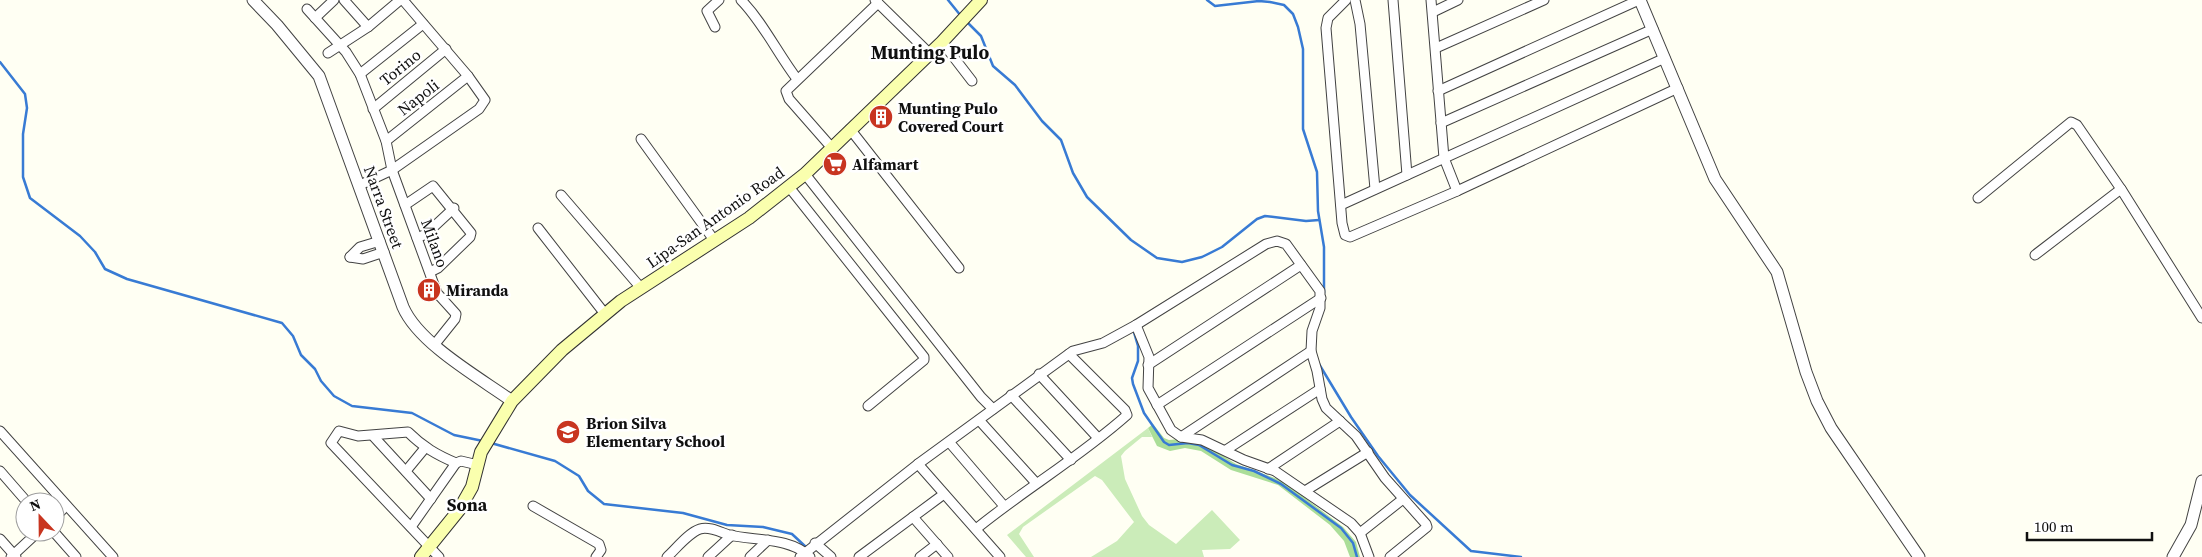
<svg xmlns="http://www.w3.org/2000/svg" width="2202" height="557" viewBox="0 0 2202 557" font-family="'Source Serif 4',serif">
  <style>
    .green { fill: #cbecb9 }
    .forest { fill: #abde98 }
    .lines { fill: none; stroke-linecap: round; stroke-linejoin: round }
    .stream { stroke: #387bd4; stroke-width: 2.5 }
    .minor-casing { stroke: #434343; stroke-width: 11 }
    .tertiary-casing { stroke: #434343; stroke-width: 13 }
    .secondary-casing { stroke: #323232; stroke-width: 14 }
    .minor { stroke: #fff; stroke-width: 9 }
    .tertiary { stroke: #fff; stroke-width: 11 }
    .secondary { stroke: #faffae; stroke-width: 12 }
    .labels { text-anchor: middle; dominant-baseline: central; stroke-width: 5; stroke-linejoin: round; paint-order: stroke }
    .street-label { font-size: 16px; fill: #101010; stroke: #fff }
    .poi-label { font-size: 16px; font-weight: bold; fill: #101010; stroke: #fff; text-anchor: start }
    .neighbourhood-label { font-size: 18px; font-weight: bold; fill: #101010; stroke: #fff }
    .quarter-label { font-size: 19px; font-weight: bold; fill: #101010; stroke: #fff }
  </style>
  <rect width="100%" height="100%" fill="#fffff3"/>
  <polygon class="green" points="1148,428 1152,437 1142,437 1125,451 1121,456 1125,479 1142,516 1149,525 1176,544 1212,510 1240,540 1230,549 1202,550 1204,557 1091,557 1117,541 1134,522 1102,480 1095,476 1023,527 1019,534 1034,557 1026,557 1007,535"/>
  <polygon class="forest" points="1153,424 1164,438 1169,440 1180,439 1207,446 1236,464 1283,481 1343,527 1356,542 1360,557 1350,557 1344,541 1330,525 1278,485 1231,470 1201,451 1185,448 1170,451 1157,446 1148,428"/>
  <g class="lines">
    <g class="stream">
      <polyline points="948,0 961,16"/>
      <polyline points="1207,0 1215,6 1259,1 1270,2 1284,5 1293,14 1298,27 1303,49 1303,129 1317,172 1318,211 1324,247 1324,293"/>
      <polyline points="967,22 981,36 993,66 1015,85 1042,121 1061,140 1073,173 1087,197 1131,240 1157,258 1182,262 1202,257 1222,247 1257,219 1265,216 1306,221 1319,220"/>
      <polyline points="0,62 25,94 27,108 23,134 23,177 30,198 80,236 95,252 105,269 127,279 282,323 293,336 301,355 315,369 321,381 334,396 352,406 412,413 454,435 483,441"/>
      <polyline points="1133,329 1138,346 1138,361 1132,378 1133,384 1144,413 1164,442 1169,445 1188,443 1199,445 1232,465 1254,471 1281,484 1341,528 1353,543 1357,557"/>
      <polyline points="1319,364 1351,417 1378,456 1410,495 1471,551 1521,557"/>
      <polyline points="491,443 555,461 579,476 588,491 604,504 683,513 727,525 763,527 792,534 807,548"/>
    </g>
    <g class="minor-casing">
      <g id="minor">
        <polyline points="344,0 368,27"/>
        <path d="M741,0c21,21 37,54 56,79"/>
        <polyline points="875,0 929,53"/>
        <polyline points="1346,0 1328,18 1326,28 1342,223 1345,235 1350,237 1457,191 1678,88"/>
        <polyline points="1355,0 1360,24 1375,189"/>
        <polyline points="1393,0 1407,175"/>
        <polyline points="1431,0 1444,158 1457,191"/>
        <polyline points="307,9 346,52 360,74 386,141 392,170 437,293 456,314 455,319 435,344"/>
        <polyline points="1433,12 1458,0"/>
        <polyline points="315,18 334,0"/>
        <polyline points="715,27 707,11 719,0"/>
        <polyline points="942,42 972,81"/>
        <polyline points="1436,48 1544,0"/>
        <polyline points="328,53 368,27 400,0"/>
        <polyline points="360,74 423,24"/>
        <polyline points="1438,91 1639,0"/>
        <polyline points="373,109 446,49"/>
        <polyline points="1441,123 1653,29"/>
        <polyline points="850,129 959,268"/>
        <polyline points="641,139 714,240"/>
        <polyline points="386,141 468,76"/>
        <polyline points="832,148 789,99 786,91 878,3"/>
        <polyline points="805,174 981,397 993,409"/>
        <polyline points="360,185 392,170 479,109 485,100 468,76 403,0"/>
        <polyline points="789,187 924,357 924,360 868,406"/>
        <polyline points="561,195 641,288"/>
        <polyline points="1978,198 2071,122 2077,125 2121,189"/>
        <polyline points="405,205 433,186 471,233 470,237 438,268 430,272"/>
        <polyline points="1341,205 1665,58"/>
        <polyline points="538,228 605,314"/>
        <polyline points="417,238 426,234 454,208"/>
        <polyline points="2035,255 2121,189 2202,318"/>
        <polyline points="350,257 363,259 384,252"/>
        <polyline points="350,257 360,247 380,241"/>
        <polyline points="1136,325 1149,357 1148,388 1171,430 1181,437 1202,440 1244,460 1275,471 1351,523 1360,533 1369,557"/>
        <polyline points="1148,365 1301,265"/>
        <polyline points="1039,374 1098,438"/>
        <polyline points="1011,395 1071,460"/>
        <polyline points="1157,405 1321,298"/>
        <polyline points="979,420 1036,483"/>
        <polyline points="0,431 113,557"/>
        <polyline points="374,437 431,499"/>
        <polyline points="1181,437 1311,351"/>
        <polyline points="950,443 1004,506"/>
        <polyline points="1226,450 1320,389"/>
        <polyline points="918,464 1000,557"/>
        <polyline points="1268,469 1340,421"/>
        <polyline points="0,471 27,502"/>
        <polyline points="406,471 425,448"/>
        <polyline points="1305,491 1368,452"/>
        <polyline points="533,506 599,544 601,550 596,557"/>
        <polyline points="55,517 63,509"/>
        <polyline points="913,517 948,557"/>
        <polyline points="411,527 456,463"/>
        <path d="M976,529c49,-40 104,-72 151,-114l-2,-5 -56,-56"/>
        <polyline points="54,532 76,557"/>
        <polyline points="1360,533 1403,499"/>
        <polyline points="0,539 16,557"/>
        <polyline points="815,543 831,557"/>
        <polyline points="11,557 38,532"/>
        <path d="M439,557l-108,-114 8,-12 19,5 50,-4c15,15 29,23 48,31l5,-2 17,4"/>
        <path d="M667,557c9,-8 21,-24 33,-28 9,-3 20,3 29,6 26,6 61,2 81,22"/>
        <polyline points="708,557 732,535"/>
        <polyline points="750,557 768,540"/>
        <polyline points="800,557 918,464 1073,351 1103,343 1136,325 1266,244 1277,241 1286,244 1320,291 1320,308 1312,331 1311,351 1317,371 1322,399 1326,408 1356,436 1385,478 1426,524 1427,527 1390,557"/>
        <polyline points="859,557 944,494"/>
        <polyline points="920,557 937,544"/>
      </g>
    </g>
    <g class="tertiary-casing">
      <g id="tertiary">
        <path d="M253,0l24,25 42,51 84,231c16,37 77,71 109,94"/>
        <polyline points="1640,0 1715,179 1777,272 1806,372 1817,401 1831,428 1919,557"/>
        <polyline points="2173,557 2191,525 2202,481"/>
      </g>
    </g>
    <g class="secondary-casing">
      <polyline id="secondary" points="421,557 459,510 472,487 481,452 512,401 562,350 621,301 749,218 805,174 942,42 981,0"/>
    </g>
    <use href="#minor" class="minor"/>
    <use href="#tertiary" class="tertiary"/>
    <use href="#secondary" class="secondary"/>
  </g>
  <defs>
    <g id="building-disc" transform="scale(1.25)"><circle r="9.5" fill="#c83520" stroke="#fff"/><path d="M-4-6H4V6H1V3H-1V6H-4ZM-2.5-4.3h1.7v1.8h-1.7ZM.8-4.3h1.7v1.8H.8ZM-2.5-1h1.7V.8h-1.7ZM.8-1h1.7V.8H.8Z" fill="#fff"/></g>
    <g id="supermarket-disc" transform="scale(1.25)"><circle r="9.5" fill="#c83520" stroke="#fff"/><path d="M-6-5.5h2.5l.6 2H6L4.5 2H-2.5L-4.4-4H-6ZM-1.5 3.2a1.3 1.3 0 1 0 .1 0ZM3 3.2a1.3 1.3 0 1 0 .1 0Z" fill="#fff"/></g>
    <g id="school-disc" transform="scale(1.25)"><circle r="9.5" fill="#c83520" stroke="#fff"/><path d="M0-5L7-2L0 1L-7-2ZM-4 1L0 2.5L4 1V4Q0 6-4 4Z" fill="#fff"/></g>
  </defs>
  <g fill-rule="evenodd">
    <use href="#building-disc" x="881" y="117"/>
    <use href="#supermarket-disc" x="835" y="164"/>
    <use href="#building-disc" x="429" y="290"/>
    <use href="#school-disc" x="568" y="432"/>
  </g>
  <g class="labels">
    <g class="street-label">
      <text transform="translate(400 67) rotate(-39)">Torino</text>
      <text transform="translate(418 97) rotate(-38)">Napoli</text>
      <text transform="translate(384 207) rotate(70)">Narra Street</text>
      <text transform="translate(715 217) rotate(-35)">Lipa-San Antonio Road</text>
      <text transform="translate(435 243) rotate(70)">Milano</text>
    </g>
    <g class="poi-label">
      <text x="898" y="108">Munting Pulo<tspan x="898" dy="18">Covered Court</tspan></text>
      <text x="852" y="164">Alfamart</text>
      <text x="446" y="290">Miranda</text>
      <text x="586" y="423">Brion Silva<tspan x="586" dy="18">Elementary School</tspan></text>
    </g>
    <g class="neighbourhood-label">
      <text x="467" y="504">Sona</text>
    </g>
    <g class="quarter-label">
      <text x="930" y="52">Munting Pulo</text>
    </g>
  </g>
  <g transform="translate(40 517) rotate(338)"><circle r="24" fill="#ffffff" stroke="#9f9f9f"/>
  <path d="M0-4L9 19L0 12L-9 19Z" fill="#c83520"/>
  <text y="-8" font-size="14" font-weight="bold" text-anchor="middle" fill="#101010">N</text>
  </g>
  <path d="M2027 532v8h125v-8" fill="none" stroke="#101010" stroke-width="2.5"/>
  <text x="2034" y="532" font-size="15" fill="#101010" stroke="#ffffff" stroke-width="4" paint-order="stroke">100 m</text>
</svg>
